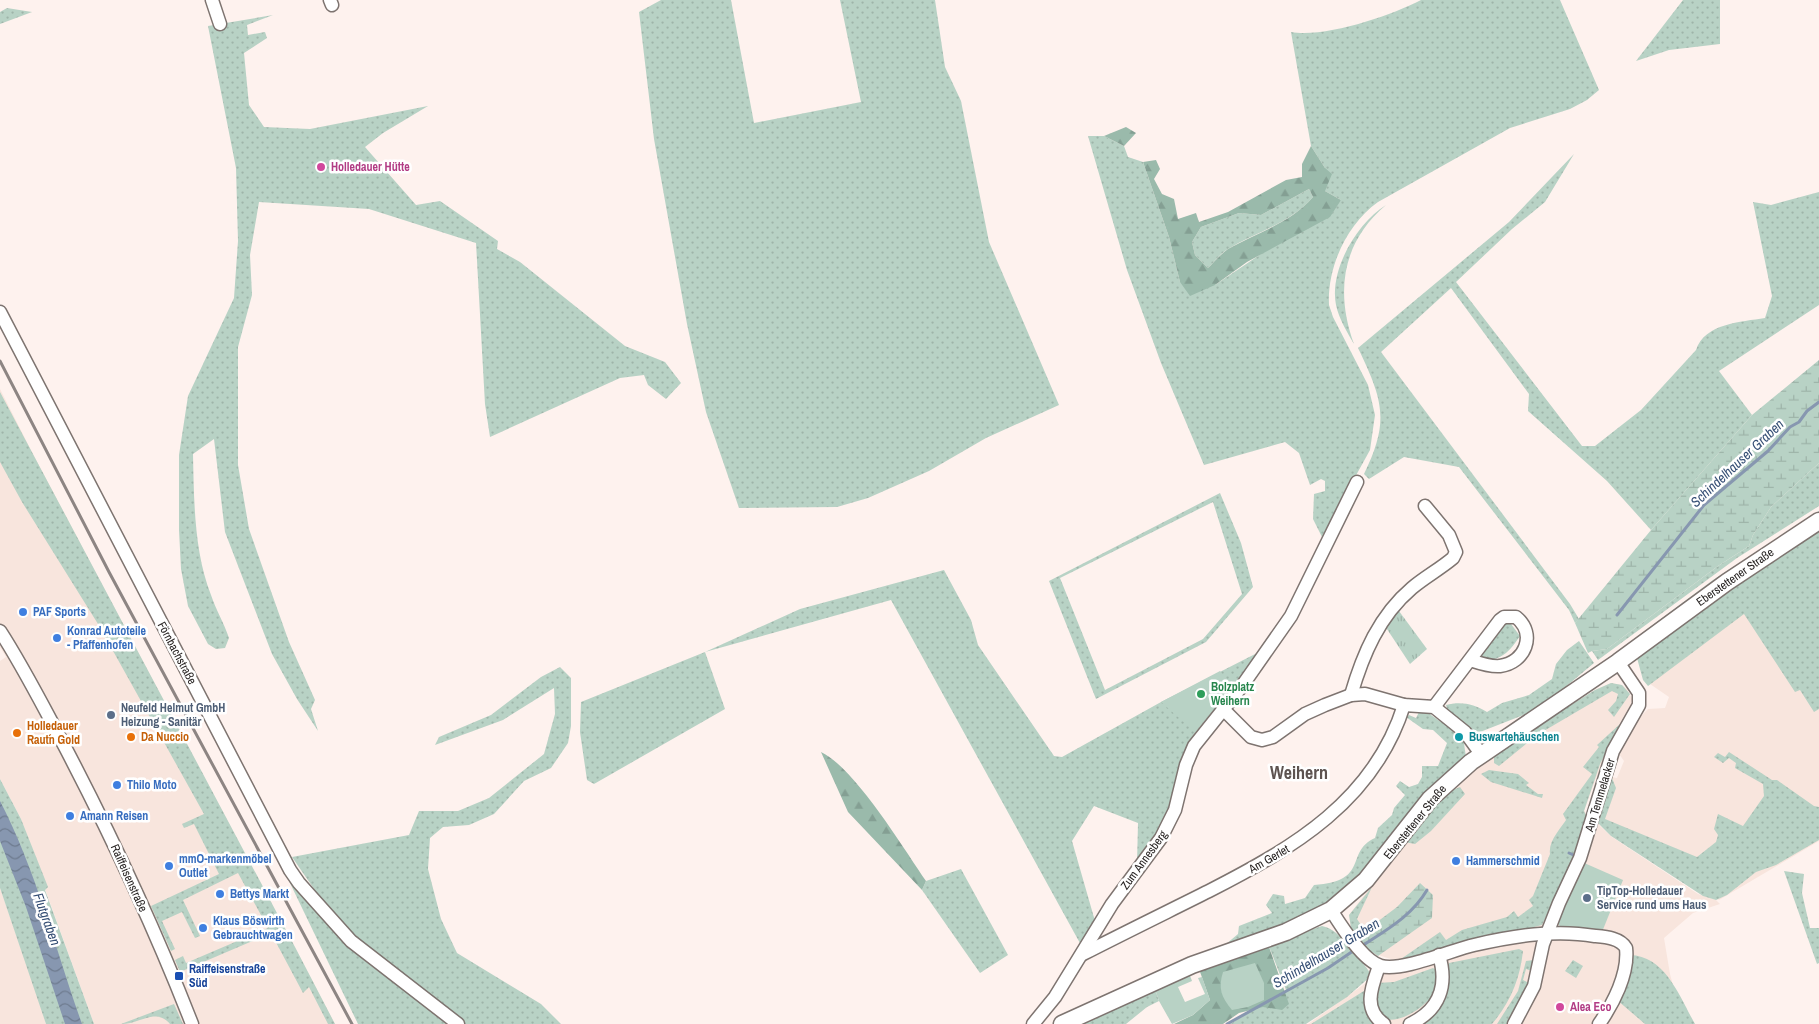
<svg xmlns="http://www.w3.org/2000/svg" width="1819" height="1024" viewBox="0 0 1819 1024" font-family="'Archivo Narrow',sans-serif">
  <style>
    .built { fill: #f8e5dd }
    .grass { fill: url(#grass-dots); fill-rule: evenodd }
    .forest { fill: url(#forest-firs); fill-rule: evenodd }
    .wetland { fill: url(#wetland-marsh) }
    .park { fill: url(#park-tufts) }
    .garden { fill: #b8d2c5 }
    .water { fill: url(#water-waves) }
    .lines { fill: none; stroke-linecap: round; stroke-linejoin: round }
    .stream { stroke: #8797b0; stroke-width: 3 }
    .minor-casing { stroke: #7e7470; stroke-width: 15 }
    .major-casing { stroke: #7e7470; stroke-width: 19 }
    .minor { stroke: #fff; stroke-width: 12 }
    .major { stroke: #fff; stroke-width: 16 }
    .rail { stroke: #8d8583; stroke-width: 3 }
    .hotel-dot { fill: #d1479c; stroke: #fff; stroke-width: 2 }
    .shop-dot { fill: #3f7fe0; stroke: #fff; stroke-width: 2 }
    .leisure-dot { fill: #2e9e5b; stroke: #fff; stroke-width: 2 }
    .service-dot { fill: #5c6f8a; stroke: #fff; stroke-width: 2 }
    .food-dot { fill: #e8710a; stroke: #fff; stroke-width: 2 }
    .culture-dot { fill: #0f9aa8; stroke: #fff; stroke-width: 2 }
    .transit-dot { fill: #1a4fb4; stroke: #fff; stroke-width: 2 }
    .labels { text-anchor: middle; dominant-baseline: central; stroke-width: 5; stroke-linejoin: round; paint-order: stroke }
    .hotel-label { font-size: 12px; font-weight: bold; fill: #b23c85; stroke: #fff; text-anchor: start }
    .street-label { font-size: 12px; fill: #231f1e; stroke: #fff }
    .shop-label { font-size: 12px; font-weight: bold; fill: #366cbe; stroke: #fff; text-anchor: start }
    .leisure-label { font-size: 12px; font-weight: bold; fill: #27864d; stroke: #fff; text-anchor: start }
    .service-label { font-size: 12px; font-weight: bold; fill: #4e5e75; stroke: #fff; text-anchor: start }
    .food-label { font-size: 12px; font-weight: bold; fill: #c56008; stroke: #fff; text-anchor: start }
    .culture-label { font-size: 12px; font-weight: bold; fill: #0d838f; stroke: #fff; text-anchor: start }
    .transit-label { font-size: 12px; font-weight: bold; fill: #164399; stroke: #fff; text-anchor: start }
    .water-label { font-size: 14px; font-style: italic; fill: #364f75; stroke: #fff }
    .district-label { font-size: 18px; font-weight: bold; fill: #5d5350; stroke: #fff }
  </style>
  <defs>
    <pattern id="grass-dots" width="8" height="8" patternUnits="userSpaceOnUse" patternTransform="scale(1.25)"><rect width="8" height="8" fill="#b8d2c5"/><path d="M2 2h.1M6 6h.1" fill="none" stroke="#9eb4a9" stroke-width="1.8" stroke-linecap="round"/></pattern>
    <pattern id="forest-firs" width="22" height="20" patternUnits="userSpaceOnUse" patternTransform="scale(1.25)"><rect width="22" height="20" fill="#9abaab"/><path d="M5 1l3.5 6h-7zM16 11l3.5 6h-7z" fill="#849f93"/></pattern>
    <pattern id="wetland-marsh" width="20" height="14" patternUnits="userSpaceOnUse" patternTransform="scale(1.25)"><rect width="20" height="14" fill="#b8d2c5"/><path d="M1 5h8M5 5V1M11 12h8M15 12V8" fill="none" stroke="#9eb4a9"/></pattern>
    <pattern id="park-tufts" width="24" height="20" patternUnits="userSpaceOnUse" patternTransform="scale(1.25)"><rect width="24" height="20" fill="#b8d2c5"/><path d="M3 7l-1-3M5 7V3M7 7l1-3M15 17l-1-3M17 17v-4M19 17l1-3" fill="none" stroke="#9eb4a9"/></pattern>
    <pattern id="water-waves" width="16" height="10" patternUnits="userSpaceOnUse" patternTransform="scale(1.25)"><rect width="16" height="10" fill="#8797b0"/><path d="M0 5q4-4 8 0t8 0" fill="none" stroke="#6e7b8f"/></pattern>
  </defs>
  <rect width="100%" height="100%" fill="#fef2ee"/>
  <g class="built">
    <polygon points="0,389 35,458 335,1024 94,1024 45,889 47,887 21,819 0,779 0,661 6,657 0,647"/>
    <polygon points="1819,540 1819,841 1719,900 1597,820 1611,777 1617,778 1624,761 1619,754 1637,720 1648,709 1665,708 1669,697 1650,684"/>
    <polygon points="1611,683 1622,685 1627,689 1632,699 1631,704 1611,738 1584,811 1612,837 1698,894 1716,900 1720,904 1693,913 1664,938 1670,974 1683,1024 1308,1024 1397,961 1372,953 1351,928 1349,915 1404,842 1462,775 1595,690"/>
    <polygon points="0,888 36,992 46,1024 0,1024"/>
  </g>
  <g class="grass">
    <polygon points="661,0 731,0 754,123 861,102 840,0 935,0 945,67 961,101 989,242 1059,405 986,438 929,471 868,498 837,507 739,508 706,412 687,324 654,139 639,12"/>
    <path d="M1421,0h139l39,90 -12,10 -17,9 -60,19 -132,74c-31,22 -51,65 -49,103l4,12 35,68 7,30 -5,35 -48,87 -9,-18 1,-25 11,-3v-10l-4,-2 -11,6 -11,-32 -14,-11 -81,23 -43,-102 -34,-93 -39,-134h16l20,10 4,11 15,5 26,75 11,45 35,3 126,-85 -16,-9v-23l-14,-22 -20,-114c34,6 99,-16 130,-32z"/>
    <polygon points="1683,0 1720,0 1720,44 1669,50 1636,61"/>
    <polygon points="7,8 32,12 0,24 0,12"/>
    <path d="M273,15l-26,10 1,10 17,-3 2,6 -23,15 5,52 15,22 46,2 118,-23 -45,27 -18,14 51,58 24,-4 58,40 -1,8 23,13 105,84 40,16 16,21 -15,16 -18,-14 -4,-10 -24,3 -130,59 -5,-33 -9,-161 -107,-34 -110,-7 -9,53 2,40 -14,52v118l11,64 40,113 26,58 -4,9 7,22 -21,-32 -25,-45 -47,-122 -11,-93 -21,15c1,46 1,98 18,141 5,15 13,28 18,43l-4,10 -9,1 -8,-5 -20,-38 -7,-37 -2,-39v-75l9,-59 46,-98 4,-57 -2,-73 -28,-142z"/>
    <path d="M1574,154l-29,48 -33,27 -56,53 126,164h13l46,-36 55,-60c9,-27 45,-28 69,-32l7,-22 -19,-94 18,3 48,-13v113l-100,66 33,44 -101,115 -44,-49 -79,-70 1,-17 -78,-106 -70,64 189,252 9,15 -4,4 -6,-13 -110,-143 -55,-10 -35,22 -5,-5c26,-53 19,-74 -6,-126l151,-126z"/>
    <path d="M1309,189l4,8c-22,26 -57,35 -85,52 -8,5 -14,13 -20,19l-13,-13 -3,-13 9,-15 38,-14 22,2z"/>
    <path d="M1386,205c-44,37 -51,87 -32,139 -7,-12 -15,-25 -18,-39 -7,-35 21,-82 50,-100z"/>
    <polygon points="0,392 295,947 335,1024 328,1024 309,987 303,993 271,933 180,972 175,960 183,956 186,963 268,928 238,873 183,900 200,936 195,938 182,912 162,921 175,949 171,951 151,906 219,874 194,824 184,828 182,824 204,814 98,624 22,502 0,462"/>
    <polygon points="1819,463 1819,506 1737,558 1598,660 1592,651 1607,649 1718,566 1749,546 1753,535 1771,507"/>
    <path d="M1220,493l21,50 12,44 -47,55 -110,57 -47,-118zM1213,502l29,92 -39,45 -98,51 -45,-112z"/>
    <polygon points="1819,511 1819,515 1603,662 1713,580"/>
    <polygon points="1819,529 1819,709 1814,712 1800,690 1795,692 1744,614 1648,686 1643,680 1637,658 1640,653 1691,615"/>
    <polygon points="944,570 971,620 978,645 1054,756 1062,757 1161,702 1261,651 1195,733 1189,743 1165,820 1137,864 1138,823 1094,806 1072,841 1095,921 1081,945 891,600 705,652 725,709 594,784 587,780 580,732 581,702 705,652 800,609"/>
    <path d="M1505,624h6l9,12c-10,15 -21,28 -40,22z"/>
    <path d="M1579,641l15,22 -37,31 -31,20 -51,20 -27,-22 -2,-7c15,-4 28,-1 41,7l15,-9 27,-8 23,-16 4,-15 11,-14z"/>
    <polygon points="560,667 571,678 571,726 568,743 551,768 524,781 494,814 469,825 443,827 430,838 428,869 441,919 457,953 541,1004 561,1024 465,1024 360,942 325,905 292,857 409,835 419,811 458,811 489,798 544,754 555,714 554,688 503,720 435,745 439,737 491,715 541,677"/>
    <polygon points="1611,683 1622,685 1630,694 1614,717 1608,710 1616,701 1618,694 1612,691 1537,735 1499,766 1494,763 1494,753 1595,690"/>
    <path d="M1425,709c7,9 23,16 32,24l-3,4 5,4 4,-4 3,20 -107,123 -42,31 -98,39 19,-16 1,-8 33,-13 -6,-8 7,-11 11,2 1,8 20,-6 9,-13c57,-4 30,-33 61,-47l3,-10 14,-13 2,-7 11,-13 -9,-9 4,-5 9,6 9,-3 4,-7v-11h16l9,-23 -14,-13 -10,-1 -17,-12 3,-2 7,3 3,-6z"/>
    <path d="M1620,724l-20,40 -16,47 3,6 -11,41 -3,3 -31,64 -144,36 42,-29 6,8 16,-10 45,-13 7,-6 4,6 15,-11 -4,-6 4,-4 17,-42c-2,-13 11,-26 16,-34l-3,-6 29,-40 -9,-7 16,-20 -2,-2z"/>
    <polygon points="1729,752 1772,780 1777,780 1814,806 1819,807 1819,840 1776,865 1756,872 1727,895 1716,900 1703,896 1611,836 1598,823 1596,815 1612,778 1616,788 1605,819 1697,857 1716,842 1718,835 1714,829 1718,814 1743,826 1764,796 1763,784 1735,768 1736,763 1729,758 1723,763 1714,757 1718,753 1725,757"/>
    <polygon points="1489,770 1518,774 1529,783 1526,785 1538,794 1543,794 1542,798 1491,782 1481,774"/>
    <polygon points="0,779 21,819 48,887 45,890 94,1024 46,1024 0,888"/>
    <path d="M1460,787l5,7 -34,37 -16,13 -11,-2c16,-20 30,-46 56,-55z"/>
    <polygon points="961,869 1008,955 980,973 922,890 926,881"/>
    <polygon points="1784,871 1804,874 1802,893 1810,928 1819,928 1819,963 1817,964"/>
    <polygon points="289,881 298,887 348,946 370,965 453,1024 358,1024"/>
    <polygon points="1372,887 1357,919 1365,931 1360,941 1351,928 1349,915"/>
    <path d="M1322,926c18,3 39,34 49,48v2l-24,21 -41,27h-76l56,-34 -18,-46z"/>
    <path d="M1519,949l4,2c-3,28 -13,52 -31,73h-74l29,-42 2,-19z"/>
    <path d="M1630,955c36,1 50,43 65,69h-50l-28,-24z"/>
    <polygon points="1534,960 1532,971 1526,969 1523,980 1529,983 1519,1005 1507,1024 1497,1024 1518,991 1526,961"/>
    <polygon points="1573,960 1583,966 1576,978 1565,971"/>
    <path d="M1433,968l3,2c1,4 3,11 2,15 -4,16 -34,39 -53,34 -4,-3 -8,-11 -11,-15l3,-21 17,-1z"/>
    <polygon points="1155,989 1159,1001 1147,1007 1126,1024 1078,1024"/>
    <polygon points="1367,989 1378,1024 1311,1024"/>
    <path d="M174,1004l9,20h-13c-14,-17 -30,0 -49,0z"/>
  </g>
  <g class="forest">
    <polygon points="1126,127 1136,133 1124,146 1104,136"/>
    <path d="M1311,146l14,22 7,6 -7,17 16,9 -11,17 -83,45 -32,23 -25,11 -10,-14 -11,-45 -26,-75 13,-2 4,9 -6,10 8,15 12,5 4,20 18,-6 3,9 29,-10 58,-32 16,-3v-13zM1309,189l4,8c-22,26 -57,36 -85,52 -7,5 -14,13 -20,19l-13,-13 -3,-13 9,-15 38,-14 22,2z"/>
    <path d="M821,752c33,15 83,97 105,129l-4,9 -74,-78z"/>
    <polygon points="1268,944 1289,1004 1282,1010 1263,1007 1239,1013 1223,1024 1174,1024 1193,1015 1210,1000 1199,969"/>
  </g>
  <g class="wetland">
    <polygon points="1819,360 1819,463 1771,507 1753,535 1749,546 1718,566 1607,649 1592,651 1588,653 1575,623 1651,530 1752,415"/>
    <polygon points="1420,883 1433,895 1432,918 1378,956 1366,948 1360,941 1365,931 1397,907"/>
  </g>
  <polygon class="park" points="1396,607 1427,649 1410,664 1383,623"/>
  <g class="garden">
    <polygon points="1220,671 1233,686 1195,732 1161,702"/>
    <polygon points="1582,862 1623,880 1602,932 1561,928 1557,922"/>
    <path d="M1255,963l9,20v17l-16,7 -16,3c-11,-13 -14,-22 -9,-38z"/>
    <polygon points="1189,973 1192,981 1178,987 1185,1002 1205,994 1198,978 1202,977 1210,1000 1193,1015 1172,1024 1159,1001 1155,989"/>
  </g>
  <path class="water" d="M0,801c36,69 56,150 82,223h-17l-39,-117 -26,-66z"/>
  <g class="lines">
    <g class="stream">
      <polyline points="1617,615 1704,505 1768,451 1790,427 1799,422 1807,411 1819,402"/>
      <polyline points="1569,853 1578,857"/>
      <path d="M1362,946c24,-16 50,-30 65,-56"/>
      <polyline points="1227,1024 1328,968 1356,949"/>
    </g>
    <g class="minor-casing">
      <g id="minor">
        <polyline points="212,0 220,24"/>
        <polyline points="330,0 332,5"/>
        <polyline points="0,312 290,870 299,883 351,941 458,1024"/>
        <path d="M0,631c24,37 44,77 65,116 47,90 90,182 127,277"/>
        <path d="M1351,695c12,-41 28,-79 61,-107 13,-11 28,-19 41,-30l3,-6 -7,-17 -24,-29"/>
        <path d="M1434,707l66,-87 4,-3h12c21,17 9,46 -16,49 -10,1 -21,-3 -30,-6"/>
        <polyline points="1223,709 1251,737 1262,740 1273,737 1305,714 1325,705 1351,695 1365,694 1404,705 1434,707 1465,732 1481,754"/>
        <path d="M1331,910c10,16 32,51 50,56 20,6 71,-16 93,-21 39,-9 81,-16 121,-9 11,1 25,2 31,12 3,26 -13,56 -27,76"/>
        <path d="M1083,954c41,-21 84,-42 126,-63 84,-43 165,-90 195,-186"/>
        <path d="M1379,966c-7,20 -17,43 5,58"/>
        <polyline points="1033,1024 1055,997 1112,904 1161,838 1175,810 1186,765 1194,746 1242,686 1291,616 1357,482"/>
        <path d="M1410,1024c30,-14 38,-39 29,-69"/>
        <polyline points="1514,1024 1534,986 1543,944 1559,903 1580,858 1613,751 1639,705 1639,693 1618,662"/>
      </g>
    </g>
    <g class="major-casing">
      <polyline id="major" points="1062,1024 1192,965 1286,932 1331,910 1366,880 1430,799 1471,762 1618,662 1727,582 1819,521"/>
    </g>
    <use href="#minor" class="minor"/>
    <use href="#major" class="major"/>
    <polyline class="rail" points="0,361 109,572 352,1024"/>
  </g>
  <g class="hotel-dot">
    <circle cx="321" cy="167" r="5"/>
    <circle cx="1560" cy="1007" r="5"/>
  </g>
  <g class="shop-dot">
    <circle cx="23" cy="612" r="5"/>
    <circle cx="57" cy="638" r="5"/>
    <circle cx="117" cy="785" r="5"/>
    <circle cx="70" cy="816" r="5"/>
    <circle cx="1456" cy="861" r="5"/>
    <circle cx="169" cy="866" r="5"/>
    <circle cx="220" cy="894" r="5"/>
    <circle cx="203" cy="928" r="5"/>
  </g>
  <circle class="leisure-dot" cx="1201" cy="694" r="5"/>
  <g class="service-dot">
    <circle cx="111" cy="715" r="5"/>
    <circle cx="1587" cy="898" r="5"/>
  </g>
  <g class="food-dot">
    <circle cx="17" cy="733" r="5"/>
    <circle cx="131" cy="737" r="5"/>
  </g>
  <circle class="culture-dot" cx="1459" cy="737" r="5"/>
  <rect class="transit-dot" x="174" y="971" width="10" height="10" rx="2.5"/>
  <g class="labels">
    <g class="hotel-label">
      <text x="331" y="167">Holledauer Hütte</text>
      <text x="1570" y="1007">Alea Eco</text>
    </g>
    <g class="street-label">
      <text transform="translate(1735 577) rotate(-35)">Eberstettener Straße</text>
      <text transform="translate(177 653) rotate(62)">Förnbachstraße</text>
      <text transform="translate(1600 795) rotate(-73)">Am Temmelacker</text>
      <text transform="translate(1415 822) rotate(-51)">Eberstettener Straße</text>
      <text transform="translate(1269 859) rotate(-30)">Am Gerlet</text>
      <text transform="translate(1144 860) rotate(-54)">Zum Annesberg</text>
      <text transform="translate(129 878) rotate(66)">Raiffeisenstraße</text>
    </g>
    <g class="shop-label">
      <text x="33" y="612">PAF Sports</text>
      <text x="67" y="631">Konrad Autoteile<tspan x="67" dy="14">- Pfaffenhofen</tspan></text>
      <text x="127" y="785">Thilo Moto</text>
      <text x="80" y="816">Amann Reisen</text>
      <text x="179" y="859">mmO-markenmöbel<tspan x="179" dy="14">Outlet</tspan></text>
      <text x="1466" y="861">Hammerschmid</text>
      <text x="230" y="894">Bettys Markt</text>
      <text x="213" y="921">Klaus Böswirth<tspan x="213" dy="14">Gebrauchtwagen</tspan></text>
    </g>
    <g class="leisure-label">
      <text x="1211" y="687">Bolzplatz<tspan x="1211" dy="14">Weihern</tspan></text>
    </g>
    <g class="service-label">
      <text x="121" y="708">Neufeld Helmut GmbH<tspan x="121" dy="14">Heizung - Sanitär</tspan></text>
      <text x="1597" y="891">TipTop-Holledauer<tspan x="1597" dy="14">Service rund ums Haus</tspan></text>
    </g>
    <g class="food-label">
      <text x="27" y="726">Holledauer<tspan x="27" dy="14">Raut´n Gold</tspan></text>
      <text x="141" y="737">Da Nuccio</text>
    </g>
    <g class="culture-label">
      <text x="1469" y="737">Buswartehäuschen</text>
    </g>
    <g class="transit-label">
      <text x="189" y="969">Raiffeisenstraße<tspan x="189" dy="14">Süd</tspan></text>
    </g>
    <g class="water-label">
      <text transform="translate(1737 463) rotate(-43)">Schindelhauser Graben</text>
      <text transform="translate(47 919) rotate(70)">Flutgraben</text>
      <text transform="translate(1326 953) rotate(-31)">Schindelhauser Graben</text>
    </g>
    <g class="district-label">
      <text x="1299" y="772">Weihern</text>
    </g>
  </g>
</svg>
